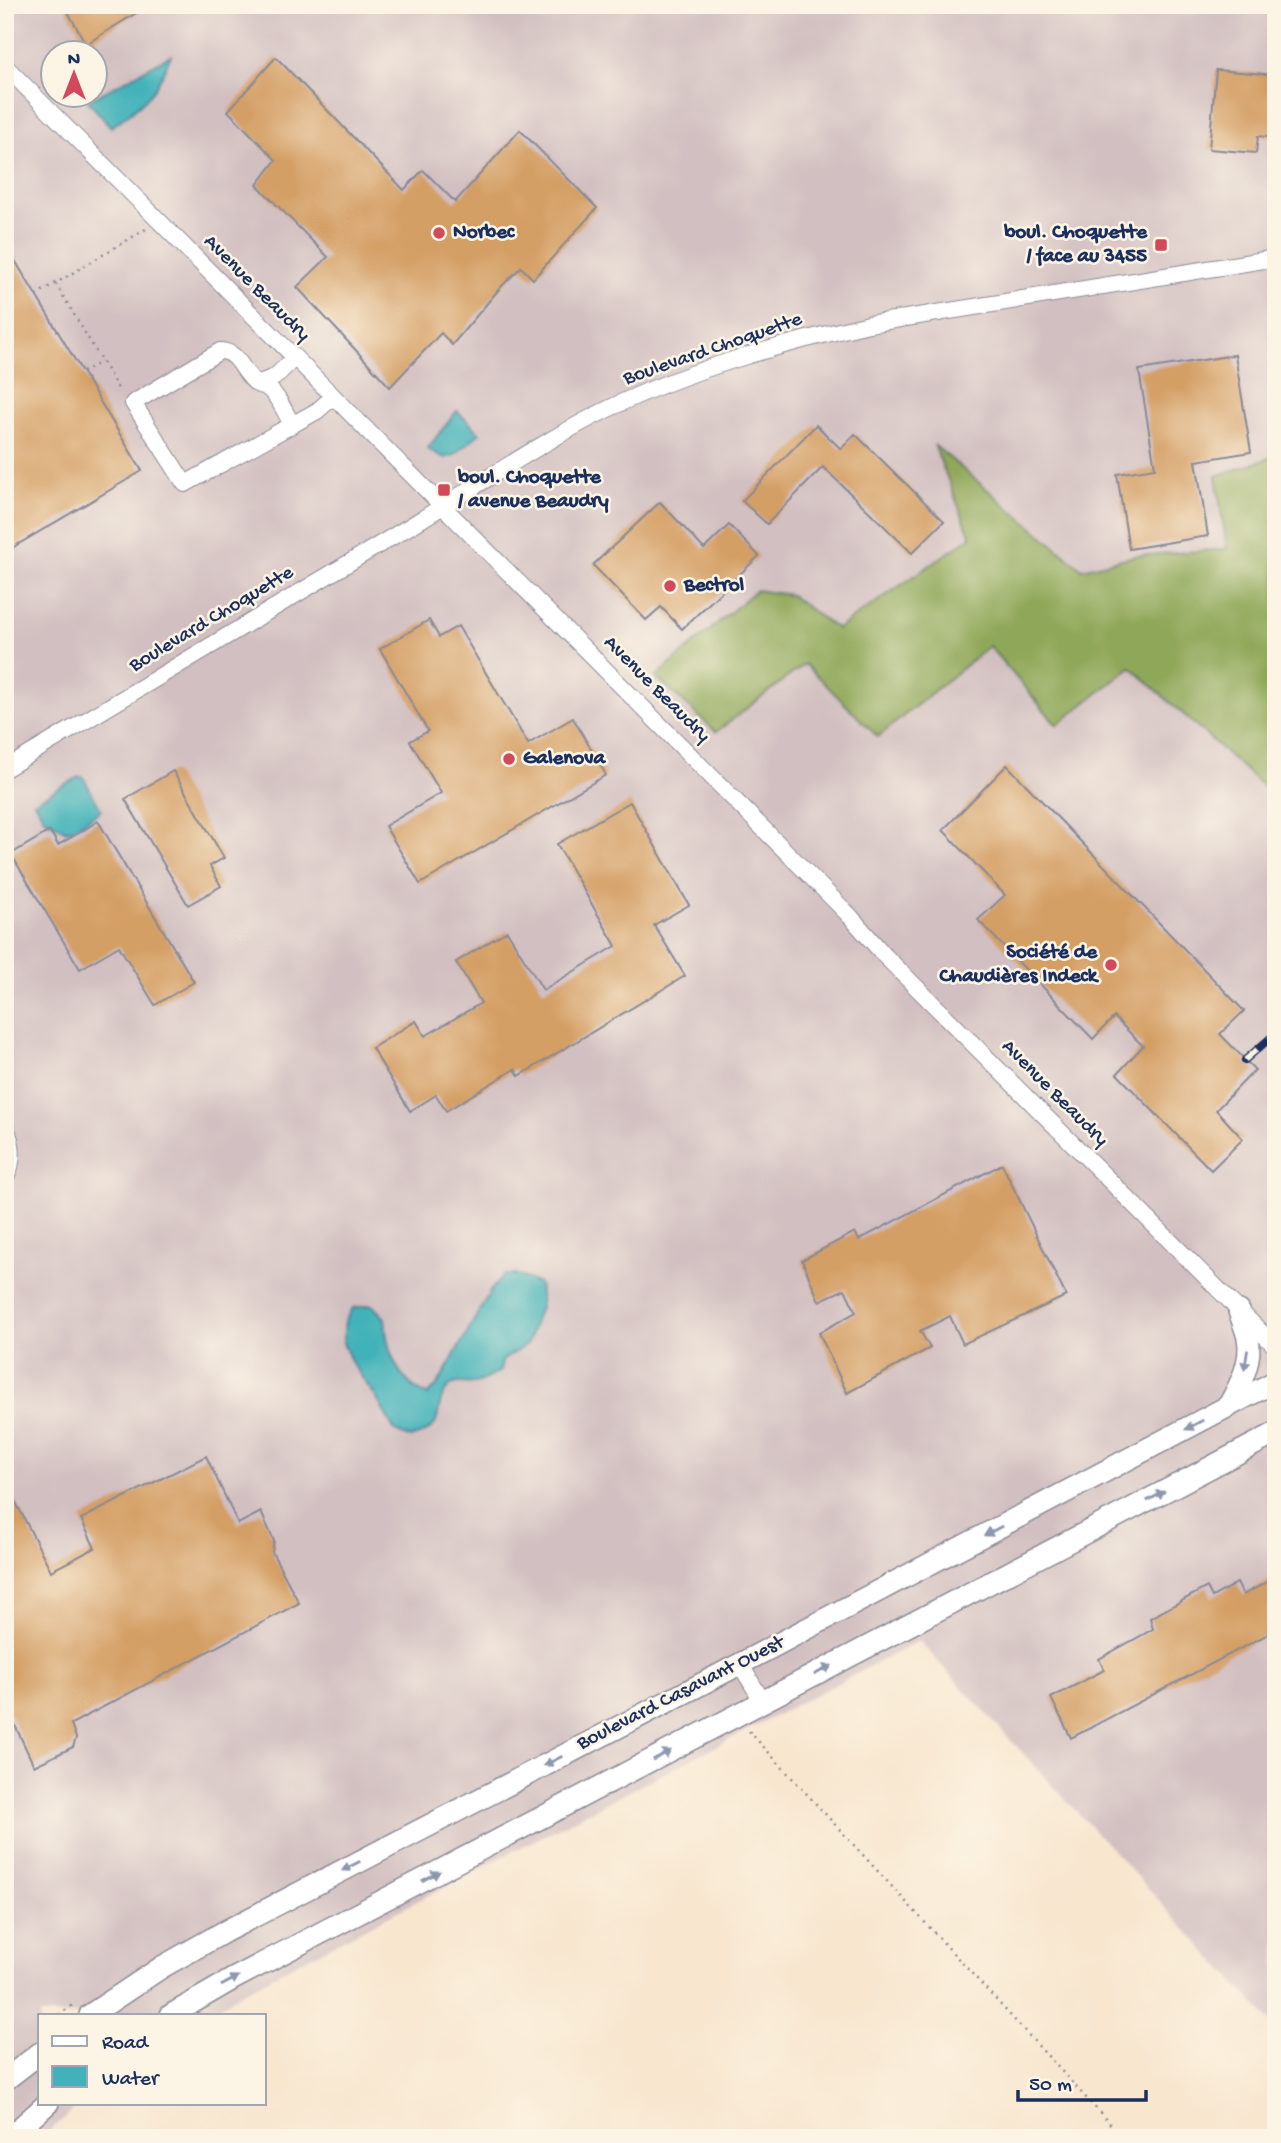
<svg xmlns="http://www.w3.org/2000/svg" width="1281" height="2143" viewBox="0 0 1281 2143" font-family="'Gochi Hand',sans-serif">
  <style>
    .industrial { fill: #d2bfc1; fill-rule: evenodd }
    .forest { fill: #8fa759; stroke: #556b5c; stroke-width: 2 }
    .water { fill: #42b2ba; stroke: #2e708c; stroke-width: 2 }
    .building { fill: #d49f65 }
    .lines { fill: none; stroke-linecap: round; stroke-linejoin: round }
    .minor-casing { stroke: #8a8a96; stroke-width: 18 }
    .major-casing { stroke: #8a8a96; stroke-width: 24 }
    .path { stroke: #8a8a96; stroke-width: 2.5; stroke-dasharray: 2 5; stroke-linecap: butt }
    .minor { stroke: #fff; stroke-width: 16 }
    .major { stroke: #fff; stroke-width: 21 }
    .rail-casing { stroke: #1b2f5e; stroke-width: 8 }
    .rail { stroke: #fcf5e5; stroke-width: 5; stroke-dasharray: 16; stroke-linecap: butt }
    .oneway { fill: #8d97ae }
    .poi-dot { fill: #d1495b; stroke: #fcf5e5; stroke-width: 2.5 }
    .labels { text-anchor: middle; dominant-baseline: central; stroke-width: 5; stroke-linejoin: round; paint-order: stroke }
    .poi-label { font-size: 21px; font-weight: bold; fill: #1b2f5e; stroke: #fcf5e5; text-anchor: start }
    .street-label { font-size: 21px; fill: #1b2f5e; stroke: #fcf5e5 }
  </style>
  <rect width="100%" height="100%" fill="#fcf5e5"/>
  <filter id="ink" filterUnits="userSpaceOnUse"><feTurbulence type="fractalNoise" baseFrequency=".0143" numOctaves="2"/><feDisplacementMap in="SourceGraphic" scale="14" xChannelSelector="R" yChannelSelector="G"/><feConvolveMatrix kernelMatrix="1 2 1 2 8 2 1 2 1" color-interpolation-filters="sRGB"/></filter>
  <filter id="wash" filterUnits="userSpaceOnUse"><feTurbulence type="fractalNoise" baseFrequency=".00686" numOctaves="4" result="noise"/><feDisplacementMap in="SourceGraphic" scale="28" xChannelSelector="R" yChannelSelector="G"/><feGaussianBlur stdDeviation="1.57" result="paint"/><feColorMatrix in="noise" values="0 0 0 0 0 0 0 0 0 0 0 0 0 0 0 0 0 1.4 0 .05"/><feComposite in="paint" operator="in"/></filter>
  <g filter="url(#wash)">
    <rect width="100%" height="100%" fill="#f8e6cf"/>
    <path class="industrial" d="M5,5h1271v2022l-357,-386 -670,347 -44,27h-165v88h41l-39,35h-37zM52,52h42v42h-42z"/>
    <polygon class="forest" points="934,445 1082,569 1134,556 1227,549 1216,476 1276,456 1276,798 1131,667 1057,725 989,646 878,737 805,664 716,732 656,677 756,590 790,595 837,629 971,537"/>
    <g class="water">
      <path d="M171,55c-15,39 -27,48 -60,72l-23,-26z"/>
      <polygon points="457,411 480,433 454,455 445,458 427,449"/>
      <polygon points="78,777 83,777 101,810 83,823 67,831 45,819 34,802"/>
      <path d="M504,1275h14l21,9 2,20 -14,40 -25,17 -2,10c-7,4 -17,10 -25,12 -10,2 -19,-4 -27,5 -19,22 4,38 -38,50l-15,-7 -18,-32 -25,-36 -9,-20 2,-22 8,-13 19,-3 13,13c1,32 12,63 42,77l10,-9 54,-96z"/>
    </g>
    <g id="blocks">
      <g class="building">
        <polygon points="64,5 149,5 86,44"/>
        <polygon points="276,57 404,190 423,170 455,202 520,130 597,208 533,279 521,267 500,288 452,345 441,333 390,387 297,287 328,257 257,185 276,160 228,111"/>
        <polygon points="1216,70 1276,75 1276,138 1258,136 1256,153 1209,149"/>
        <polygon points="5,244 142,471 5,552"/>
        <polygon points="1235,355 1251,452 1196,461 1208,536 1129,549 1117,474 1155,468 1139,370"/>
        <polygon points="816,425 841,449 855,434 944,521 912,553 823,467 767,524 742,501"/>
        <polygon points="660,502 704,549 729,525 759,556 682,629 661,607 646,620 593,565"/>
        <polygon points="429,620 439,637 458,626 528,744 573,718 606,775 420,884 385,826 441,793 410,741 428,731 380,649"/>
        <polygon points="1007,765 1244,1011 1220,1034 1255,1070 1216,1110 1243,1139 1211,1170 1117,1074 1143,1046 1114,1017 1093,1039 978,920 1005,895 943,830"/>
        <polygon points="173,771 224,858 210,866 221,886 188,905 125,799"/>
        <polygon points="630,802 689,905 654,925 685,976 519,1076 515,1069 446,1111 436,1095 410,1111 372,1048 416,1021 425,1036 481,1003 456,962 507,931 543,990 616,946 557,844"/>
        <polygon points="98,821 194,982 155,1005 119,946 80,969 11,854 50,831 58,845"/>
        <polygon points="1002,1164 1066,1296 963,1344 950,1316 920,1331 930,1348 847,1393 819,1333 856,1312 845,1289 819,1301 802,1260 855,1232 859,1240"/>
        <polygon points="206,1456 238,1524 261,1512 274,1541 272,1552 299,1603 71,1724 76,1738 73,1747 34,1766 5,1704 5,1481 51,1571 95,1548 81,1519"/>
        <polygon points="1276,1577 1276,1630 1071,1738 1051,1698 1104,1670 1099,1659 1153,1629 1150,1618 1207,1587 1212,1597 1237,1583 1243,1595"/>
      </g>
    </g>
  </g>
  <g filter="url(#ink)">
    <use href="#blocks" fill-opacity="0" stroke="#8a8a96" stroke-width="2"/>
    <g class="lines">
      <g class="minor-casing">
        <g id="minor">
          <polyline points="5,66 850,916 885,956 1276,1347"/>
          <polyline points="257,384 275,377 294,358"/>
          <path d="M292,424c-7,-11 -14,-30 -26,-37 -4,-3 -6,0 -10,-4 -14,-10 -17,-32 -36,-32l-87,52 52,81 132,-73 16,-14"/>
          <path d="M5,769c138,-82 275,-165 412,-247 63,-38 126,-81 191,-113 82,-40 173,-65 261,-85l407,-66"/>
          <path d="M5,1125c8,19 10,36 0,54"/>
          <polyline points="740,1664 763,1702"/>
        </g>
      </g>
      <g class="major-casing">
        <g id="major">
          <path d="M1228,1407c11,-20 25,-45 20,-69 -2,-9 -6,-18 -9,-27"/>
          <polyline points="90,2015 162,1967 224,1932 740,1664 1276,1381"/>
          <polyline points="171,2015 233,1979 1276,1433"/>
          <polyline points="5,2080 40,2053"/>
          <polyline points="9,2138 48,2103"/>
        </g>
      </g>
      <g class="path">
        <polyline points="56,284 120,392"/>
        <polyline points="36,295 146,229"/>
        <polyline points="82,372 101,362"/>
        <polyline points="749,1731 1123,2138"/>
        <polyline points="59,2015 75,2003"/>
      </g>
      <use href="#minor" class="minor"/>
      <use href="#major" class="major"/>
      <g class="rail-casing">
        <polyline id="rail" points="1245,1060 1276,1033"/>
      </g>
      <use href="#rail" class="rail"/>
    </g>
    <defs><path id="oneway-solid" d="M-6-.8H1V-3.2L6.5 0L1 3.2V.8H-6Z" transform="scale(1.75)"/></defs>
    <g class="oneway">
      <use href="#oneway-solid" transform="translate(1246 1360) rotate(99)"/>
      <use href="#oneway-solid" transform="translate(1194 1425) rotate(152)"/>
      <use href="#oneway-solid" transform="translate(1156 1496) rotate(-28)"/>
      <use href="#oneway-solid" transform="translate(993 1531) rotate(152)"/>
      <use href="#oneway-solid" transform="translate(823 1670) rotate(-28)"/>
      <use href="#oneway-solid" transform="translate(662 1755) rotate(-28)"/>
      <use href="#oneway-solid" transform="translate(553 1761) rotate(153)"/>
      <use href="#oneway-solid" transform="translate(351 1866) rotate(153)"/>
      <use href="#oneway-solid" transform="translate(431 1876) rotate(-28)"/>
      <use href="#oneway-solid" transform="translate(230 1981) rotate(-29)"/>
    </g>
  </g>
  <g class="poi-dot">
    <circle cx="439" cy="233" r="7"/>
    <rect x="1154" y="238" width="14" height="14" rx="3.5"/>
    <rect x="437" y="483" width="14" height="14" rx="3.5"/>
    <circle cx="670" cy="586" r="7"/>
    <circle cx="509" cy="759" r="7"/>
    <circle cx="1111" cy="965" r="7"/>
  </g>
  <g class="labels">
    <g class="poi-label">
      <text x="453" y="233">Norbec</text>
      <text x="1147" y="233" text-anchor="end">boul. Choquette<tspan x="1147" dy="24">/ face au 3455</tspan></text>
      <text x="458" y="478">boul. Choquette<tspan x="458" dy="24">/ avenue Beaudry</tspan></text>
      <text x="684" y="586">Bectrol</text>
      <text x="523" y="759">Galenova</text>
      <text x="1097" y="953" text-anchor="end">Société de<tspan x="1097" dy="24">Chaudières Indeck</tspan></text>
    </g>
    <g class="street-label">
      <text transform="translate(256 289) rotate(45)">Avenue Beaudry</text>
      <text transform="translate(713 350) rotate(-19)">Boulevard Choquette</text>
      <text transform="translate(212 620) rotate(-31)">Boulevard Choquette</text>
      <text transform="translate(656 690) rotate(45)">Avenue Beaudry</text>
      <text transform="translate(1054 1094) rotate(45)">Avenue Beaudry</text>
      <text transform="translate(681 1694) rotate(-27)">Boulevard Casavant Ouest</text>
    </g>
  </g>
  <rect width="1281" height="2143" fill="none" stroke="#fcf5e5" stroke-width="28"/>
  <rect x="38" y="2014" width="228" height="91" fill="#fcf5e5" stroke="#a2a6af" stroke-width="2"/>
  <rect x="52" y="2036" width="35" height="10" fill="#ffffff" stroke="#a2a6af" stroke-width="2"/>
  <text x="102" y="2048" font-size="21" fill="#1b2f5e">Road</text>
  <rect x="52" y="2066" width="35" height="21" fill="#42b2ba" stroke="#a2a6af" stroke-width="2"/>
  <text x="102" y="2084" font-size="21" fill="#1b2f5e">Water</text>
  <g transform="translate(74 74)"><circle r="33" fill="#fcf5e5" stroke="#a2a6af" stroke-width="2"/>
  <path d="M0-5L12 26L0 18L-12 26Z" fill="#d1495b"/>
  <text y="-10" font-size="19" font-weight="bold" text-anchor="middle" fill="#1b2f5e">N</text>
  </g>
  <path d="M1018 2090v10h128v-10" fill="none" stroke="#1b2f5e" stroke-width="3.5"/>
  <text x="1029" y="2090" font-size="21" fill="#1b2f5e" stroke="#fcf5e5" stroke-width="5" paint-order="stroke">50 m</text>
</svg>
